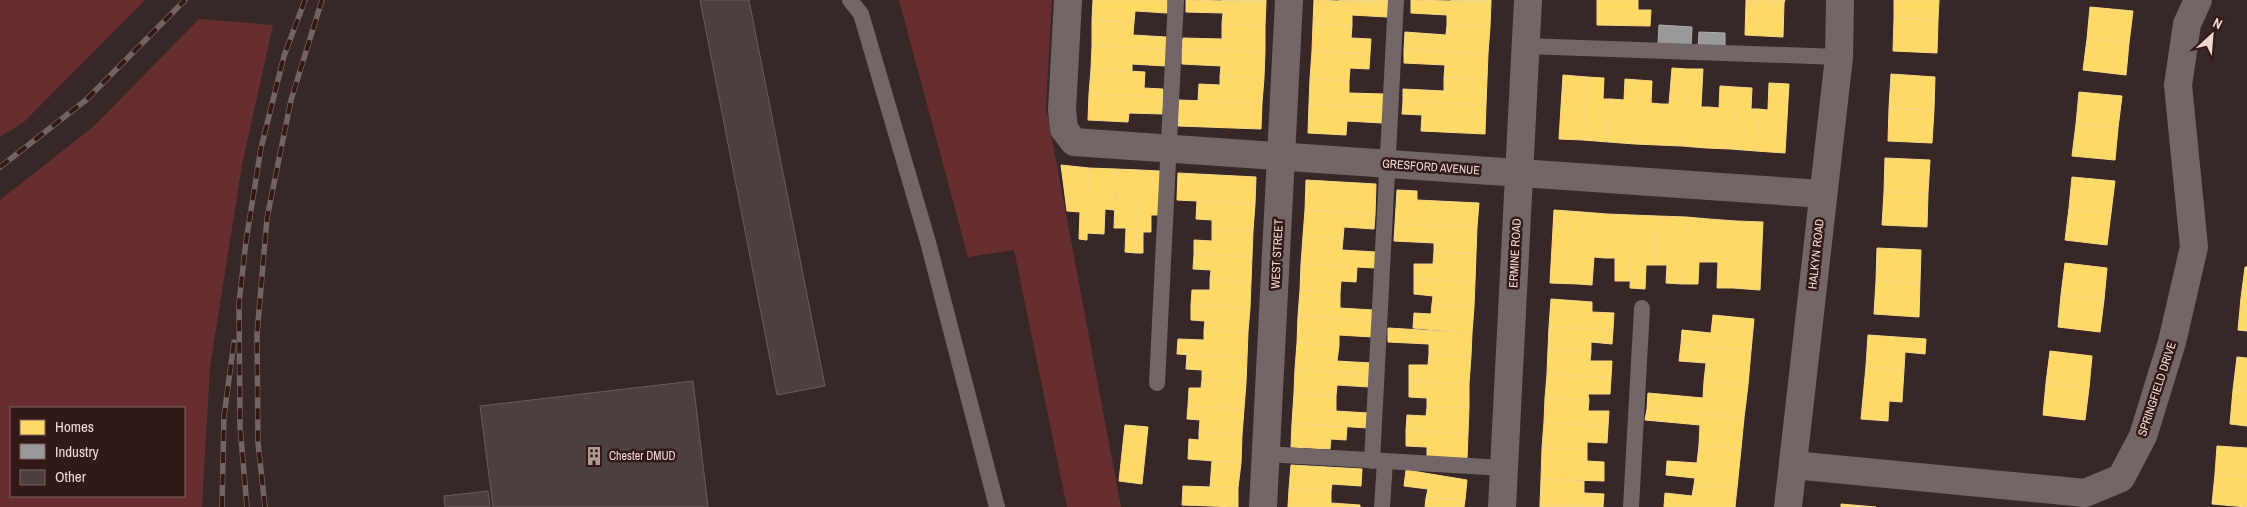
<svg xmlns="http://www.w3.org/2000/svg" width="2247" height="507" viewBox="0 0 2247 507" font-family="'Archivo Narrow',sans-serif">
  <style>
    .green { fill: #672e2f; fill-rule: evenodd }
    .homes { fill: #ffd966; stroke: #f9d988 }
    .industry { fill: #999; stroke: #b2acac }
    .building { fill: #4d4040; stroke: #695c5b }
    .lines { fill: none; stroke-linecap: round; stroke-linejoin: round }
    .service { stroke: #726666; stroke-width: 16 }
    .minor { stroke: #726666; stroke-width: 28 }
    .rail-casing { stroke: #716463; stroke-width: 5.5 }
    .rail { stroke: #331818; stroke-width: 4; stroke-dasharray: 11; stroke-linecap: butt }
    .labels { text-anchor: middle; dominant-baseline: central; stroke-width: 5; stroke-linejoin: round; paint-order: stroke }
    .street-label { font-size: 12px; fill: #ecd9d8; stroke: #331818 }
    .poi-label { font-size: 12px; fill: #ecd9d8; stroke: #331818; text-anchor: start }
  </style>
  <rect width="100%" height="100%" fill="#372827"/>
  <g class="green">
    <polygon points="0,0 145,0 24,122 0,137"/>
    <polygon points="899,0 1052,0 1046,107 1121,507 1067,507 1014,250 968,257"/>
    <path d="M199,19l74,6 -31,140 -32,202 -8,140h-202v-307l93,-73zM11,408h173v88h-173z"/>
  </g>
  <g class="homes">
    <polygon points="1093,0 1167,0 1167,13 1135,11 1134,22 1092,20"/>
    <polygon points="1186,0 1266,2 1265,26 1222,24 1223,13 1186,12"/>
    <polygon points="1221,0 1266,0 1266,2"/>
    <polygon points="1314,0 1388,3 1387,17 1352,15 1352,26 1313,24"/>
    <polygon points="1338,0 1388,0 1388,3"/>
    <polygon points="1411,0 1491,2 1490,27 1447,25 1447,15 1411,13"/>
    <polygon points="1450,0 1491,0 1491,2"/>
    <polygon points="1597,0 1638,0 1638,10 1651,10 1650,26 1597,25"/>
    <polygon points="1746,0 1785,0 1784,3 1746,2"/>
    <polygon points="1894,0 1939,0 1938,20 1894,18"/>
    <polygon points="1746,2 1784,3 1783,37 1745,35"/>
    <polygon points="2090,7 2133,11 2129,43 2087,39"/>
    <polygon points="1894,18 1938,20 1937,53 1893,51"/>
    <polygon points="1092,20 1134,22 1133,35 1166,37 1166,49 1092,46"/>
    <polygon points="1222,24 1265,26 1265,52 1182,49 1183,38 1222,39"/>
    <polygon points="1313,24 1352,26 1351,38 1371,39 1370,54 1312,51"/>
    <polygon points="1447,25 1490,27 1488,54 1404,50 1405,32 1446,35"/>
    <polygon points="2087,39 2129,43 2126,75 2083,70"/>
    <polygon points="1092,46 1166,49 1165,66 1132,64 1132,71 1091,69"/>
    <polygon points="1182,49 1265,52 1264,78 1220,76 1221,66 1182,64"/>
    <polygon points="1404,50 1488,54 1487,79 1444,77 1445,65 1404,63"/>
    <polygon points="1312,51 1370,54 1369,69 1350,68 1349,81 1310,79"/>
    <polygon points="1672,68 1687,69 1682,146 1658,145 1661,104 1669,104"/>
    <polygon points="1091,69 1145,72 1144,88 1163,89 1163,97 1089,94"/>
    <polygon points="1687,69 1703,69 1701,107 1709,107 1706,148 1682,146"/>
    <polygon points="1891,74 1935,77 1934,110 1889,108"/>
    <polygon points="1563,75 1587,77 1583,140 1559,139"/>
    <polygon points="1220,76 1264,78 1262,103 1198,101 1199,84 1220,85"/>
    <polygon points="1444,77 1487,79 1486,105 1403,101 1403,89 1444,91"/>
    <polygon points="1587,77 1604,78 1603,99 1611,99 1608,142 1583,140"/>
    <polygon points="1310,79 1349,81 1349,93 1384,94 1383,108 1309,104"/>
    <polygon points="1625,79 1638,80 1635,144 1608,142 1611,99 1624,100"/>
    <polygon points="1638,80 1652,81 1651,103 1661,104 1658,145 1635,144"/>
    <polygon points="1769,83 1789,84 1785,153 1756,151 1758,109 1768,110"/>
    <polygon points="1720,86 1735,87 1731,149 1706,148 1709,107 1719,108"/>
    <polygon points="1735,87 1752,88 1751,109 1758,109 1756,151 1731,149"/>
    <polygon points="2079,92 2122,96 2118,128 2076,124"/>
    <polygon points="1089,94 1163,97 1162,114 1129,113 1128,122 1088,120"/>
    <polygon points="1179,100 1262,103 1261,129 1178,126"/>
    <polygon points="1403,101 1486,105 1485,134 1421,131 1422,115 1402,114"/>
    <polygon points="1309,104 1383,108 1382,123 1347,121 1346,135 1308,133"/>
    <polygon points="1889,108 1934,110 1932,143 1888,141"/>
    <polygon points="2076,124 2118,128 2115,160 2072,156"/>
    <polygon points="1885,158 1930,160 1928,193 1884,192"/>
    <polygon points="1061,165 1089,168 1087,240 1079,239 1080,212 1067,211"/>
    <polygon points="1089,168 1116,169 1114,210 1105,209 1104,234 1086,233"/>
    <polygon points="1116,169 1140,170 1136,253 1125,252 1126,228 1114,228"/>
    <polygon points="1140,170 1160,171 1158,215 1151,215 1151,232 1143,232 1143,253 1136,253"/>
    <polygon points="1178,173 1256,177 1255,204 1177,200"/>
    <polygon points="2072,177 2115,181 2111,213 2069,208"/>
    <polygon points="1306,180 1376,184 1375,215 1305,210"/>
    <polygon points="1397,190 1417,191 1417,200 1479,203 1477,227 1395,224"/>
    <polygon points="1884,192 1928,193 1927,227 1882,225"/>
    <polygon points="1197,201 1255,204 1253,231 1212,229 1212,220 1196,219"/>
    <polygon points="2069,208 2111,213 2107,245 2065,240"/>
    <polygon points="1305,210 1375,215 1374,229 1344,227 1343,239 1303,236"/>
    <polygon points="1554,210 1582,212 1578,284 1550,283"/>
    <polygon points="1582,212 1607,214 1605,258 1594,257 1592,285 1578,284"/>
    <polygon points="1607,214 1632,215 1630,281 1615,281 1615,258 1605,258"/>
    <polygon points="1632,215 1658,216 1656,265 1646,265 1645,289 1630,288"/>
    <polygon points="1658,216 1686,217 1682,284 1666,283 1667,265 1656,265"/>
    <polygon points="1686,217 1709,219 1707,262 1699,262 1698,284 1682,284"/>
    <polygon points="1709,219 1736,221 1733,288 1717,288 1718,262 1707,262"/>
    <polygon points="1736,221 1763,222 1760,290 1733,288"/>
    <polygon points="1395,224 1477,227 1476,254 1434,251 1434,243 1394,241"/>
    <polygon points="1212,229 1253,231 1252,257 1194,254 1194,240 1212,241"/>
    <polygon points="1303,236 1343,239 1342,250 1376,252 1375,268 1301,264"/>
    <polygon points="1877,248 1921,250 1920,283 1876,281"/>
    <polygon points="1434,251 1476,254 1475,282 1414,279 1414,264 1433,264"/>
    <polygon points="1194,254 1252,257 1251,282 1210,279 1211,270 1193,269"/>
    <polygon points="2065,263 2107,268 2104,300 2061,295"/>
    <polygon points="1301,264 1357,267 1356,282 1341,281 1340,293 1300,290"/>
    <polygon points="2245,267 2247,267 2247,299 2241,298"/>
    <polygon points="1210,279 1251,282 1250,308 1191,305 1192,290 1210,290"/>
    <polygon points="1414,279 1475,282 1474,307 1432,304 1433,296 1414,294"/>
    <polygon points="1876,281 1920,283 1919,317 1874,314"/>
    <polygon points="1300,290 1340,293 1340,308 1373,310 1373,321 1298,316"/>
    <polygon points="2061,295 2104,300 2100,332 2058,327"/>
    <polygon points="2241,298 2247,299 2247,331 2238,330"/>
    <polygon points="1551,299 1592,302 1592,312 1614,313 1613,330 1549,327"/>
    <polygon points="1432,304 1474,307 1472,333 1413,328 1414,313 1431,314"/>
    <polygon points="1191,305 1250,308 1248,332 1204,330 1205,321 1191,320"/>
    <polygon points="1713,315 1754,319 1751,351 1681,344 1682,330 1711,333"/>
    <polygon points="1298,316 1373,321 1372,337 1339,335 1339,346 1297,343"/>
    <polygon points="1549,327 1613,330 1612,344 1591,342 1591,352 1548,349"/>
    <polygon points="1388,328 1472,333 1471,356 1429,354 1429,344 1388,342"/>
    <polygon points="1204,330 1248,332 1247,358 1177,354 1178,339 1204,340"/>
    <polygon points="1868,335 1926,339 1925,354 1905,352 1904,370 1866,366"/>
    <polygon points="1297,343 1339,346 1337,361 1371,363 1370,374 1295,369"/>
    <polygon points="1681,344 1751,351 1748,385 1704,381 1706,363 1679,361"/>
    <polygon points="1548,349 1591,352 1590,361 1612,361 1611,378 1547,374"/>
    <polygon points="2050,351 2092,356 2089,388 2046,383"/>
    <polygon points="1187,354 1247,358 1246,383 1202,380 1202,370 1186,369"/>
    <polygon points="1429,354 1471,356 1469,384 1409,381 1409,365 1428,365"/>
    <polygon points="2237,357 2247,358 2247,392 2233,390"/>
    <polygon points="1866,366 1904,370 1902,402 1889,401 1888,421 1861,419"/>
    <polygon points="1295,369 1370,374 1369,387 1337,385 1336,396 1294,393"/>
    <polygon points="1547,374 1611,378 1610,394 1588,394 1589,400 1545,398"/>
    <polygon points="1202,380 1246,383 1244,409 1188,406 1189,388 1201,388"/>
    <polygon points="1409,381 1469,384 1469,407 1427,407 1427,398 1409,397"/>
    <polygon points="1704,381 1748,385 1744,418 1647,409 1648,393 1703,398"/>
    <polygon points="2046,383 2089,388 2085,420 2043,415"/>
    <polygon points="2233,390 2247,392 2247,426 2230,424"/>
    <polygon points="1294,393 1336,396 1336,411 1368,413 1367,428 1292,423"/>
    <polygon points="1545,398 1589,400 1588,411 1609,411 1608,427 1544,422"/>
    <polygon points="1188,406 1244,409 1242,435 1199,432 1200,420 1187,419"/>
    <polygon points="1427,407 1469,407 1468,434 1406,430 1407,415 1426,416"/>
    <polygon points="1647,409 1744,418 1741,449 1699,445 1700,425 1645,420"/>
    <polygon points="1544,422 1608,427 1607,443 1587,442 1587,449 1542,448"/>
    <polygon points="1292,423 1347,427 1346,440 1331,439 1330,449 1291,447"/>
    <polygon points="1125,425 1148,427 1142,484 1119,481"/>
    <polygon points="1406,430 1468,434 1467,459 1427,456 1427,447 1406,446"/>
    <polygon points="1199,432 1242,435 1241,463 1188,459 1189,439 1199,440"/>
    <polygon points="1699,445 1741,449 1737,488 1694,485 1695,478 1666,475 1667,461 1697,463"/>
    <polygon points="2217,446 2247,448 2247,477 2215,474"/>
    <polygon points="1542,448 1587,449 1587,461 1604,462 1604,481 1541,479"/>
    <polygon points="1212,461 1241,463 1238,488 1210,487"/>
    <polygon points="1291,465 1362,469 1361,486 1332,484 1331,491 1289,489"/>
    <polygon points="1406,470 1467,480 1465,500 1426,498 1428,489 1404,486"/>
    <polygon points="2215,474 2247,477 2247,507 2212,504"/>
    <polygon points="1541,479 1584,481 1584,493 1604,494 1603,507 1540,504"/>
    <polygon points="1694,485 1737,488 1735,507 1664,507 1665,493 1692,496"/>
    <polygon points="1183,486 1238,488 1238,507 1182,505"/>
    <polygon points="1289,489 1331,491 1331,503 1360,505 1360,507 1288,507"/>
    <polygon points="1426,498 1465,500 1464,507 1425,507"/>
    <polygon points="1540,504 1603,507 1540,507"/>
    <polygon points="1841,504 1876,507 1841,507"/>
  </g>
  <g class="industry">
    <polygon points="1659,25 1692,27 1691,46 1658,44"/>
    <polygon points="1699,32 1725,33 1725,49 1698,49"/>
  </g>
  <g class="building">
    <polygon points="700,0 749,0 825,386 777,395"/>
    <polygon points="693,381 708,507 493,507 480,406"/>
    <polygon points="488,491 490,507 445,507 444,496"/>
  </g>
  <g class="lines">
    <g class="service">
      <polyline points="850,0 861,14 928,242 997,507"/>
      <polyline points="1525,46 1839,57"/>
      <polyline points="1157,383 1176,0"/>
      <polyline points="1266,454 1504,468"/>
      <polyline points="1372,461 1396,0"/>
      <polyline points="1382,507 1385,461"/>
      <polyline points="1631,507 1642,308"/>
    </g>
    <g class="minor">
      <polyline points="1068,0 1062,110 1064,129 1074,142 1822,194"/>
      <polyline points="1793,465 2085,493 2121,478 2143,436 2172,342 2194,247 2178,85 2187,24 2198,0"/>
      <polyline points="1263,507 1289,0"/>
      <polyline points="1502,507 1528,0"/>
      <polyline points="1788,507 1839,57 1840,0"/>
    </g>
    <g class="rail-casing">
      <g id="rail">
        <polyline points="0,167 86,100 185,0"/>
        <polyline points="222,507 224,416 234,342"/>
        <polyline points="247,507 240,426 239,303 246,241 261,148 284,56 305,0"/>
        <polyline points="265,507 258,443 257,334 267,218 291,100 322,0"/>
      </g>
    </g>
    <use href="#rail" class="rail"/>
  </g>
  <defs>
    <g id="building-bare" transform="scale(1.5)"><path d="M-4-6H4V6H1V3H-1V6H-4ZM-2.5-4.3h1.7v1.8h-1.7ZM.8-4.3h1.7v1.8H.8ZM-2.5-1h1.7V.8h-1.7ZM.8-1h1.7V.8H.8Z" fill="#ad9b9a" stroke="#331818" stroke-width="2.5" paint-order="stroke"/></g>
  </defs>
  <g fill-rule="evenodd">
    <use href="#building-bare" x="594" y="456"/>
  </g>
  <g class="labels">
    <g class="street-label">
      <text transform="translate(1431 167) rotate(4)">GRESFORD AVENUE</text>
      <text transform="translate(1515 253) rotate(-87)">ERMINE ROAD</text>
      <text transform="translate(1277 254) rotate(-87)">WEST STREET</text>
      <text transform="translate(1816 254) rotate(-84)">HALKYN ROAD</text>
      <text transform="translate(2157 389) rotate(-72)">SPRINGFIELD DRIVE</text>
    </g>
    <g class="poi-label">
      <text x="609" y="456">Chester DMUD</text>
    </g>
  </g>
  <rect x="10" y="407" width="175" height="90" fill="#331818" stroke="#7d6565"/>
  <rect x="20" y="420" width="25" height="15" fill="#ffd966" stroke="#7d6565"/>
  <text x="55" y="432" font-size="15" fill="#ecd9d8">Homes</text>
  <rect x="20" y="444" width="25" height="15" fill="#999999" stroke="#7d6565"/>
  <text x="55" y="457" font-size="15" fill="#ecd9d8">Industry</text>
  <rect x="20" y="470" width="25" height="15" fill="#4d4040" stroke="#7d6565"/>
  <text x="55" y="482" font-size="15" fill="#ecd9d8">Other</text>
  <g transform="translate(2212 35) rotate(26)" stroke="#331818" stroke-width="4" paint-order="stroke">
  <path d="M0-4L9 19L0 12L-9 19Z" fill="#ecd9d8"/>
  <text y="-8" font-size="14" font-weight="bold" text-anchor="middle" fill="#ecd9d8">N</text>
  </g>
</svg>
